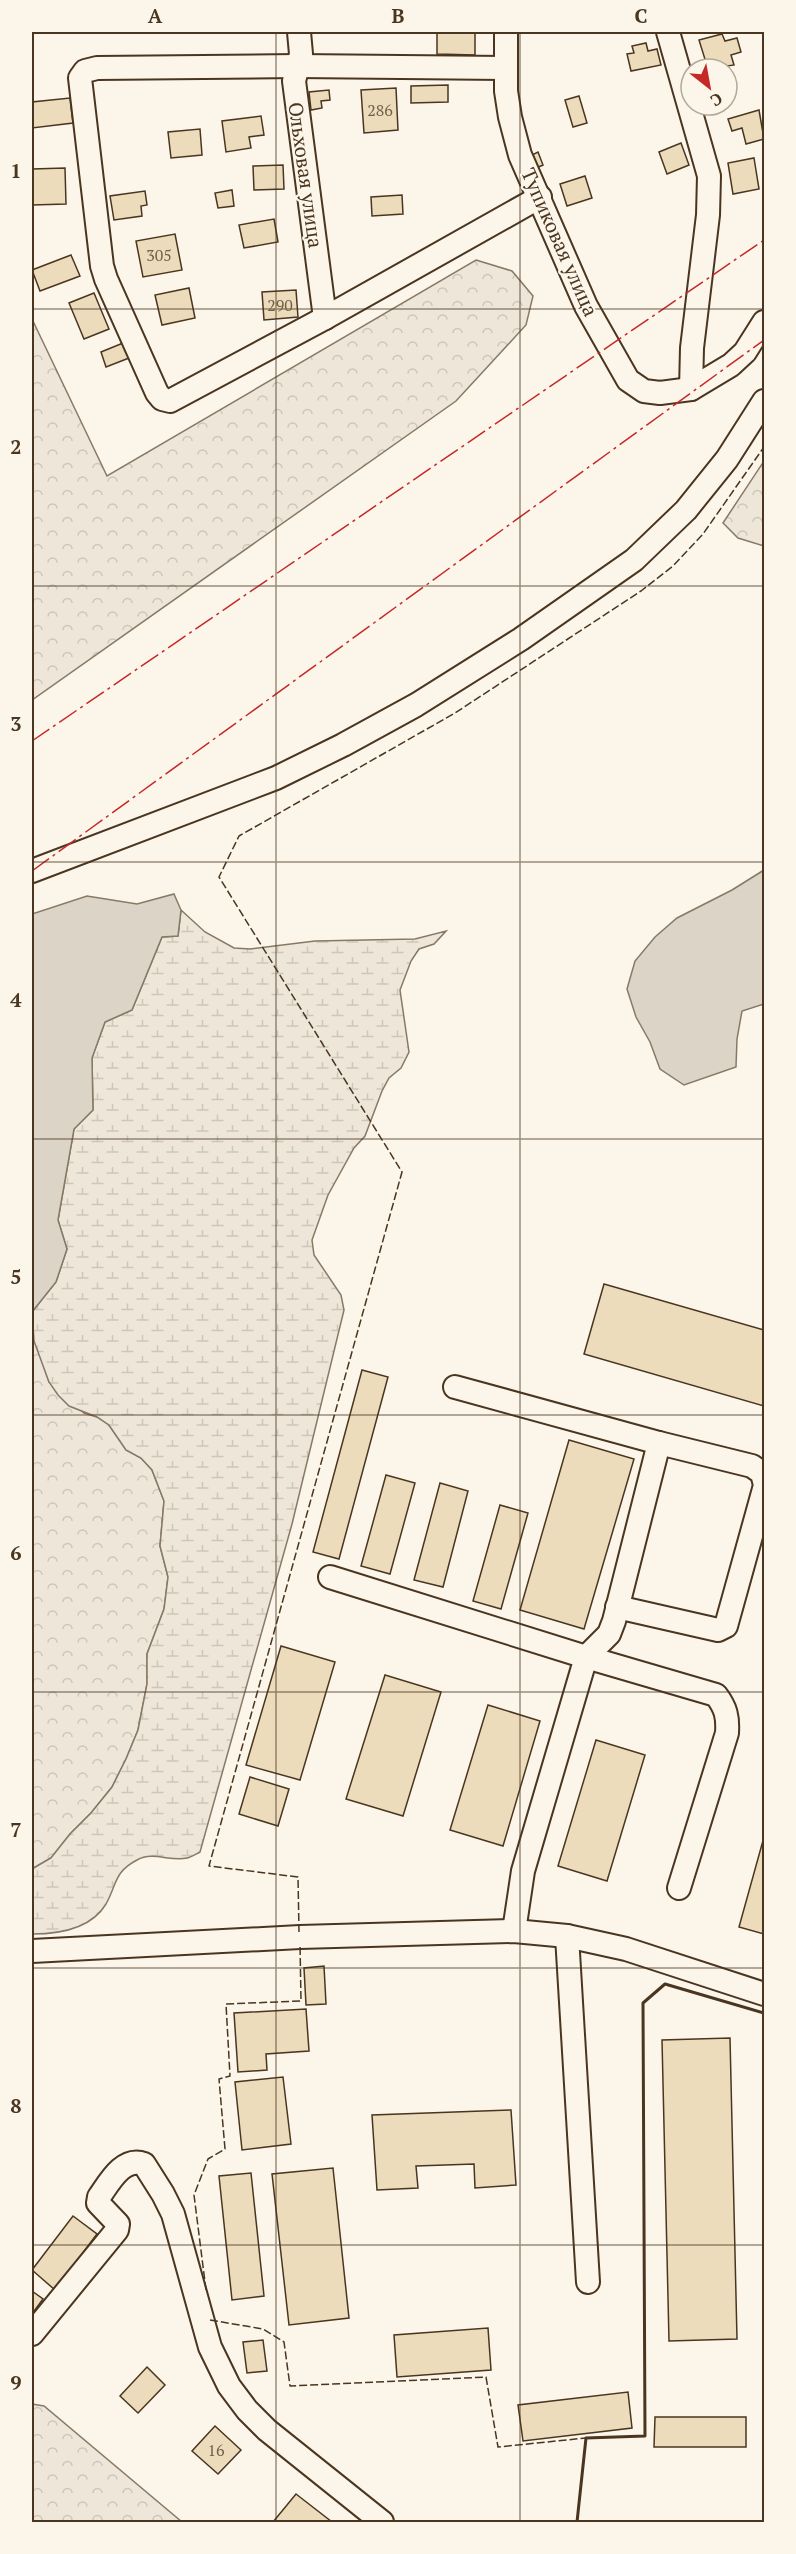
<svg xmlns="http://www.w3.org/2000/svg" width="796" height="2554" viewBox="0 0 796 2554" font-family="'PT Serif',serif">
  <style>
    .forest { fill: url(#forest-crowns); stroke: #887966; stroke-width: 1.5 }
    .wetland { fill: url(#wetland-marsh); stroke: #887966; stroke-width: 1.5 }
    .water { fill: #dcd4c6; stroke: #887966; stroke-width: 1.5 }
    .building { fill: #ecdcbc; stroke: #4a3520; stroke-width: 1.5 }
    .lines { fill: none; stroke-linecap: round; stroke-linejoin: round }
    .minor-casing { stroke: #4a3520; stroke-width: 26 }
    .minor { stroke: #fbf6e9; stroke-width: 22 }
    .fence { stroke: #4a3520; stroke-width: 1.5; stroke-dasharray: 8 3; stroke-linecap: butt }
    .wall { stroke: #4a3520; stroke-width: 3 }
    .power { stroke: #c62828; stroke-width: 1.5; stroke-dasharray: 21 4.5 3 4.5; stroke-linecap: butt }
    .grid { fill: none; stroke: #4a3520; stroke-width: 1.5; stroke-opacity: 0.55 }
    .labels { text-anchor: middle; dominant-baseline: central; stroke-width: 4.5; stroke-linejoin: round; paint-order: stroke }
    .number-label { font-size: 16px; fill: #725f47 }
    .street-label { font-size: 20px; fill: #4a3520; stroke: #fbf6e9 }
    .neatline { fill: none; stroke: #4a3520; stroke-width: 2 }
    .grid-label { font-size: 20px; text-anchor: middle; font-weight: bold; fill: #4a3520 }
  </style>
  <defs>
    <pattern id="forest-crowns" width="20" height="18" patternUnits="userSpaceOnUse" patternTransform="scale(1.5)"><rect width="20" height="18" fill="#ede6d9"/><path d="M2 6a3 3 0 1 1 6 0M12 15a3 3 0 1 1 6 0" fill="none" stroke="#cdc6ba"/></pattern>
    <pattern id="wetland-marsh" width="20" height="14" patternUnits="userSpaceOnUse" patternTransform="scale(1.5)"><rect width="20" height="14" fill="#ede6d9"/><path d="M1 5h8M5 5V1M11 12h8M15 12V8" fill="none" stroke="#cdc6ba"/></pattern>
  </defs>
  <rect width="100%" height="100%" fill="#fbf6e9"/>
  <g class="forest">
    <polygon points="476,260 512,271 533,296 526,325 456,401 32,700 32,319 107,476"/>
    <polygon points="764,461 764,546 738,538 723,523"/>
    <polygon points="32,1316 35,1341 49,1382 84,1413 97,1417 109,1425 126,1450 141,1458 152,1470 164,1501 160,1546 168,1577 164,1609 147,1654 147,1684 138,1730 126,1759 112,1787 91,1813 70,1834 51,1858 32,1869"/>
    <polygon points="32,2404 44,2406 182,2522 32,2522"/>
  </g>
  <path class="wetland" d="M181,910l24,22 29,16 16,1 65,-8 100,-2 31,-8 -12,13 -15,5 -8,12 -11,29 9,62 -8,16 -12,10 -7,13 -17,45 -11,12 -26,47 -16,45 2,15 27,40 3,15 -52,214 -92,328c-4,2 -9,5 -13,6 -16,4 -34,-7 -50,2 -23,12 -20,24 -31,44 -15,25 -48,30 -74,30v-65l19,-11 19,-24 21,-21 21,-26 14,-28 12,-29 9,-46v-30l17,-45 4,-32 -8,-31 4,-45 -12,-31 -11,-12 -15,-8 -17,-25 -12,-8 -28,-11 -11,-11 -9,-13 -15,-41 -2,-29 24,-30 11,-33 -9,-29 16,-91 19,-19 -1,-52 13,-36 27,-12 30,-73 16,-1z"/>
  <g class="water">
    <polygon points="764,870 764,1004 742,1011 737,1039 736,1067 684,1085 660,1069 650,1042 636,1017 627,989 635,961 655,937 677,918 732,890"/>
    <polygon points="174,894 181,910 178,936 162,937 132,1010 105,1022 92,1058 93,1110 74,1129 58,1220 67,1249 56,1282 32,1312 32,914 87,896 137,904"/>
  </g>
  <g class="building">
    <polygon points="437,32 475,32 475,55 437,54"/>
    <polygon points="722,34 725,41 737,38 741,52 731,55 734,65 708,69 699,40"/>
    <polygon points="646,43 648,51 657,49 661,65 631,71 627,54 634,53 632,46"/>
    <polygon points="448,85 448,102 411,103 411,86"/>
    <polygon points="396,88 398,130 364,133 361,90"/>
    <polygon points="329,90 330,100 321,101 322,108 311,110 309,92"/>
    <polygon points="579,96 587,123 573,127 565,100"/>
    <polygon points="70,98 73,123 32,128 32,102"/>
    <polygon points="759,110 764,139 746,144 742,128 732,131 728,119"/>
    <polygon points="261,116 264,135 249,137 251,148 226,152 222,121"/>
    <polygon points="200,129 202,155 171,158 168,132"/>
    <polygon points="681,143 689,165 667,174 659,152"/>
    <polygon points="538,152 543,165 532,170 526,158"/>
    <polygon points="754,158 759,189 733,194 728,163"/>
    <polygon points="283,165 284,189 254,190 253,166"/>
    <polygon points="65,168 66,204 32,205 32,169"/>
    <polygon points="585,176 592,198 567,206 560,184"/>
    <polygon points="232,190 234,206 218,208 215,193"/>
    <polygon points="145,191 147,205 141,206 142,216 114,220 110,196"/>
    <polygon points="402,195 403,214 372,216 371,197"/>
    <polygon points="274,219 278,242 244,248 239,225"/>
    <polygon points="175,234 182,270 143,277 136,241"/>
    <polygon points="71,255 80,276 40,291 32,270"/>
    <polygon points="189,288 195,318 162,325 155,295"/>
    <polygon points="296,290 298,317 264,320 262,292"/>
    <polygon points="94,293 109,329 84,339 69,303"/>
    <polygon points="123,343 129,358 106,367 101,352"/>
    <polygon points="604,1284 764,1330 764,1406 584,1354"/>
    <polygon points="362,1370 388,1377 339,1559 313,1552"/>
    <polygon points="569,1440 634,1459 584,1629 520,1610"/>
    <polygon points="386,1475 415,1483 390,1574 361,1566"/>
    <polygon points="440,1483 468,1491 443,1587 414,1580"/>
    <polygon points="500,1505 528,1513 501,1609 473,1601"/>
    <polygon points="281,1646 335,1662 300,1780 246,1765"/>
    <polygon points="385,1675 441,1692 403,1816 346,1799"/>
    <polygon points="488,1705 540,1721 503,1846 450,1830"/>
    <polygon points="596,1740 645,1755 607,1881 558,1866"/>
    <polygon points="250,1777 289,1789 278,1826 239,1814"/>
    <polygon points="764,1837 764,1934 739,1927"/>
    <polygon points="324,1966 326,2004 306,2005 304,1968"/>
    <polygon points="306,2009 309,2051 266,2054 267,2070 238,2072 234,2013"/>
    <polygon points="730,2038 737,2339 669,2341 662,2040"/>
    <polygon points="283,2077 291,2144 242,2150 235,2082"/>
    <polygon points="511,2110 516,2185 475,2188 474,2164 416,2166 418,2188 377,2190 372,2115"/>
    <polygon points="333,2168 349,2318 289,2325 272,2174"/>
    <polygon points="251,2173 264,2296 232,2300 219,2176"/>
    <polygon points="73,2216 97,2234 55,2290 32,2270"/>
    <polygon points="32,2291 43,2299 32,2314"/>
    <polygon points="488,2328 491,2370 397,2377 394,2335"/>
    <polygon points="263,2340 267,2371 247,2373 243,2342"/>
    <polygon points="147,2367 165,2385 138,2413 120,2396"/>
    <polygon points="628,2392 632,2428 523,2441 518,2405"/>
    <polygon points="655,2417 746,2417 746,2447 654,2447"/>
    <polygon points="215,2426 241,2450 218,2474 192,2451"/>
    <polygon points="296,2494 332,2522 273,2522"/>
  </g>
  <g class="lines">
    <g class="minor-casing">
      <g id="minor">
        <polyline points="299,32 301,54 294,81 325,318"/>
        <polyline points="506,32 506,91 510,117 520,155 586,306 628,380 644,391 660,393 691,389 731,365 745,352 764,322"/>
        <polyline points="668,32 709,176 708,215 692,348 691,389"/>
        <polyline points="505,68 297,66 97,68 85,71 80,78 102,266 106,279 157,393 162,399 170,401 325,318 540,197"/>
        <polyline points="32,871 276,778 343,745 416,705 521,639 634,560 686,510 727,459 764,401"/>
        <polyline points="455,1387 659,1443 614,1621 609,1634 586,1657"/>
        <polyline points="659,1443 752,1466 762,1473 764,1481"/>
        <polyline points="330,1577 586,1657 523,1871 514,1931"/>
        <polyline points="617,1607 718,1630 726,1626 764,1489"/>
        <path d="M586,1657l130,38c10,13 12,22 11,38l-48,155"/>
        <polyline points="567,1936 588,2282"/>
        <polyline points="32,1951 300,1937 514,1931 567,1936 626,1949 764,1994"/>
        <path d="M32,2334l85,-104 1,-6 -20,-21 1,-6c10,-14 24,-41 45,-33l19,30 10,20 37,133 19,39 18,24 20,20 115,92"/>
      </g>
    </g>
    <use href="#minor" class="minor"/>
    <g class="fence">
      <polyline points="299,1932 298,1877 209,1866 402,1172 219,877 239,836 455,713 641,591 673,566 703,534 764,447"/>
      <polyline points="206,2290 194,2195 208,2159 225,2149 219,2079 230,2076 226,2004 301,2001 300,1944"/>
      <polyline points="210,2320 263,2329 284,2342 290,2386 486,2377 498,2447 586,2438"/>
    </g>
    <polyline class="wall" points="577,2522 586,2438 645,2436 643,2003 665,1984 764,2013"/>
    <g class="power">
      <polyline points="32,741 764,240"/>
      <polyline points="32,871 764,340"/>
    </g>
  </g>
  <path class="grid" d="M276,32v2490M520,32v2490M32,309h732M32,586h732M32,862h732M32,1139h732M32,1415h732M32,1692h732M32,1968h732M32,2245h732"/>
  <g class="labels">
    <g class="number-label">
      <text x="380" y="110">286</text>
      <text x="159" y="255">305</text>
      <text x="280" y="305">290</text>
      <text x="216" y="2450">16</text>
    </g>
    <g class="street-label">
      <text transform="translate(306 175) rotate(82)">Ольховая улица</text>
      <text transform="translate(560 242) rotate(66)">Тупиковая улица</text>
    </g>
  </g>
  <rect width="796" height="2554" fill="none" stroke="#fbf6e9" stroke-width="66"/>
  <g transform="translate(709 87) rotate(149)"><circle r="28" fill="#fbf6e9" stroke="#b4a999" stroke-width="1.5"/>
  <path d="M0-4.5L10 22L0 15L-10 22Z" fill="#c62828"/>
  <text y="-9" font-size="16" font-weight="bold" text-anchor="middle" fill="#4a3520">С</text>
  </g>
  <rect x="33" y="33" width="730" height="2488" class="neatline"/>
  <g class="grid-label">
    <text x="155" y="23">A</text>
    <text x="398" y="23">B</text>
    <text x="641" y="23">C</text>
    <text x="16" y="178">1</text>
    <text x="16" y="454">2</text>
    <text x="16" y="731">3</text>
    <text x="16" y="1007">4</text>
    <text x="16" y="1284">5</text>
    <text x="16" y="1560">6</text>
    <text x="16" y="1837">7</text>
    <text x="16" y="2113">8</text>
    <text x="16" y="2390">9</text>
  </g>
</svg>
